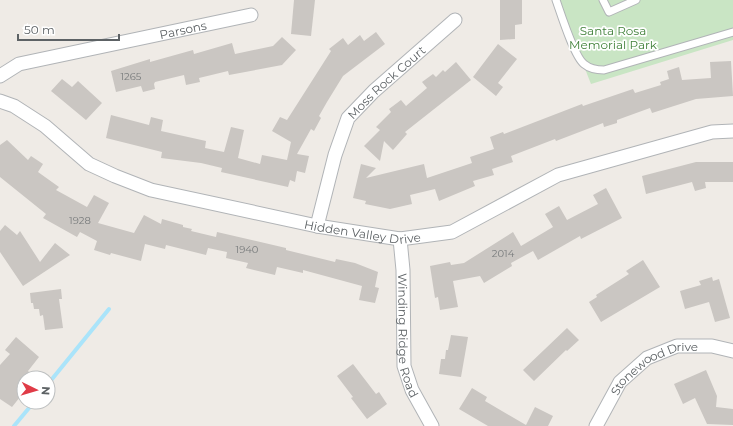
<svg xmlns="http://www.w3.org/2000/svg" width="733" height="426" viewBox="0 0 733 426" font-family="Montserrat,sans-serif">
  <style>
    .green { fill: #c9e5c4 }
    .lines { fill: none; stroke-linecap: round; stroke-linejoin: round }
    .stream { stroke: #aae4fa; stroke-width: 4 }
    .building { fill: #cac6c2 }
    .service-casing { stroke: #b1b4b7; stroke-width: 9 }
    .minor-casing { stroke: #b1b4b7; stroke-width: 15 }
    .service { stroke: #fff; stroke-width: 7 }
    .minor { stroke: #fff; stroke-width: 13 }
    .labels { text-anchor: middle; dominant-baseline: central; stroke-width: 3.5; stroke-linejoin: round; paint-order: stroke }
    .number-label { font-size: 10px; fill: #787b7c }
    .street-label { font-size: 12px; fill: #5d6265; stroke: #fff }
    .park-label { font-size: 12px; fill: #408039; stroke: #fff }
  </style>
  <rect width="100%" height="100%" fill="#efebe6"/>
  <polygon class="green" points="558,0 733,0 733,40 591,84"/>
  <g class="lines">
    <g class="stream">
      <polyline points="48,384 109,309"/>
      <polyline points="14,426 34,402"/>
    </g>
  </g>
  <g class="building">
    <polygon points="294,0 315,0 311,36 291,34"/>
    <polygon points="500,0 522,0 522,24 515,25 515,39 500,40"/>
    <polygon points="376,32 385,44 343,76 327,102 319,116 321,118 314,131 311,129 297,154 309,156 305,173 297,171 295,182 290,180 288,187 221,172 222,168 201,163 161,158 162,152 106,138 111,115 149,125 151,117 163,120 161,131 206,141 205,148 224,152 231,127 244,130 238,158 260,164 262,155 287,160 291,142 272,131 280,117 287,120 331,51 329,49 343,38 348,45 360,35 364,41"/>
    <polygon points="282,37 296,50 282,65 229,75 228,71 199,78 200,82 186,85 184,75 155,82 154,84 155,89 143,92 141,86 116,92 111,71 150,59 150,62 193,50 194,54 232,43 235,54 273,46"/>
    <polygon points="498,44 517,59 498,83 503,87 496,96 473,77"/>
    <polygon points="731,61 733,96 696,99 652,113 650,108 617,120 617,123 604,127 603,123 556,141 555,139 511,156 513,162 492,169 494,175 473,181 475,186 439,201 435,189 410,195 412,204 390,209 365,204 366,201 353,198 361,164 376,168 366,178 424,164 427,178 472,163 470,157 494,149 490,137 503,132 504,134 582,104 583,106 633,89 635,93 661,85 660,82 669,79 667,71 679,67 682,80 711,78 710,62"/>
    <polygon points="456,62 471,80 405,132 407,134 393,150 384,141 380,161 364,146 380,130 376,127 391,112 389,109 401,100 406,106 427,88 422,82 433,74 436,77 443,70 445,72"/>
    <polygon points="62,79 72,87 78,81 102,103 86,120 51,91"/>
    <polygon points="7,140 28,160 31,156 43,164 38,172 59,187 56,190 87,207 94,195 109,203 98,223 134,233 144,215 161,224 162,219 183,225 183,227 192,229 191,231 216,237 217,232 286,248 286,250 335,262 336,259 355,263 378,272 375,287 379,288 375,303 359,300 362,286 303,270 303,273 277,267 275,275 246,268 248,263 226,258 227,252 208,248 206,255 166,245 165,249 145,244 141,261 111,253 110,255 94,250 97,241 80,232 77,237 43,218 46,214 0,177 0,145"/>
    <polygon points="696,162 733,162 733,182 705,182 706,188 695,191 692,182 646,194 642,176"/>
    <polygon points="606,188 622,218 581,239 580,236 538,260 533,251 511,263 512,266 484,283 480,276 453,281 458,307 440,310 438,297 435,298 430,266 450,262 451,265 464,263 513,232 521,246 553,227 545,214 559,206 567,220 598,204 593,195"/>
    <polygon points="5,225 17,235 20,231 40,262 55,243 70,255 23,286 0,252 0,231"/>
    <polygon points="643,260 660,287 601,322 589,302 597,297 596,295 629,274 626,271"/>
    <polygon points="712,277 713,281 719,279 730,318 715,322 709,302 685,309 680,291 701,285 699,281"/>
    <polygon points="61,289 62,299 59,299 63,328 45,330 43,315 40,316 39,309 34,309 33,303 31,303 30,293"/>
    <polygon points="567,328 579,340 567,351 566,350 534,381 523,370"/>
    <polygon points="451,335 468,337 461,377 439,374 441,359 445,359 446,350 448,350"/>
    <polygon points="16,337 39,357 28,371 35,378 24,378 24,392 12,407 0,399 0,365 10,354 5,350"/>
    <polygon points="353,364 376,394 379,392 387,404 367,419 351,398 353,397 337,376"/>
    <polygon points="706,370 717,396 716,407 733,409 733,425 707,424 695,398 683,404 674,384"/>
    <polygon points="472,388 487,397 485,401 526,425 535,407 553,416 548,426 488,426 459,409"/>
  </g>
  <g class="lines">
    <g class="service-casing">
      <g id="service">
        <path d="M556,0c5,14 18,56 28,64 6,5 13,6 20,6l129,-38"/>
        <polyline points="603,0 609,12 636,0"/>
      </g>
    </g>
    <g class="minor-casing">
      <g id="minor">
        <path id="s1" d="M0,76l19,-12 232,-49"/>
        <path id="s2" d="M0,101l14,5 31,20 44,38 26,12 36,14 166,36 83,13 52,-7 106,-57 154,-43 21,-1"/>
        <path id="s3" d="M317,226l18,-71 13,-37 26,-27 81,-71"/>
        <path id="s4" d="M400,239l3,31 1,96 8,24 20,36"/>
        <path id="s5" d="M596,426l24,-44 27,-24 30,-12h35l21,5"/>
      </g>
    </g>
    <use href="#service" class="service"/>
    <use href="#minor" class="minor"/>
  </g>
  <g class="labels">
    <g class="number-label">
      <text x="131" y="76">1265</text>
      <text x="80" y="220">1928</text>
      <text x="247" y="249">1940</text>
      <text x="503" y="253">2014</text>
    </g>
    <g class="street-label">
      <text stroke="none"><textPath href="#s1" startOffset="190">Parsons</textPath></text>
      <text stroke="none"><textPath href="#s3" startOffset="165">Moss Rock Court</textPath></text>
      <text stroke="none"><textPath href="#s2" startOffset="393">Hidden Valley Drive</textPath></text>
      <text stroke="none"><textPath href="#s4" startOffset="97">Winding Ridge Road</textPath></text>
      <text stroke="none"><textPath href="#s5" startOffset="88">Stonewood Drive</textPath></text>
    </g>
    <g class="park-label">
      <text x="613" y="30">Santa Rosa<tspan x="613" dy="14">Memorial Park</tspan></text>
    </g>
  </g>
  <g transform="translate(36 390) rotate(95)"><circle r="19" fill="#ffffff" stroke="#bec0c1"/>
  <path d="M0-3L7 15L0 10L-7 15Z" fill="#e03b47"/>
  <text y="-6" font-size="11" font-weight="bold" text-anchor="middle" fill="#5d6265">N</text>
  </g>
  <path d="M18 34v6h101v-6" fill="none" stroke="#5d6265" stroke-width="2"/>
  <text x="24" y="34" font-size="12" fill="#5d6265" stroke="#ffffff" stroke-width="3" paint-order="stroke">50 m</text>
</svg>
